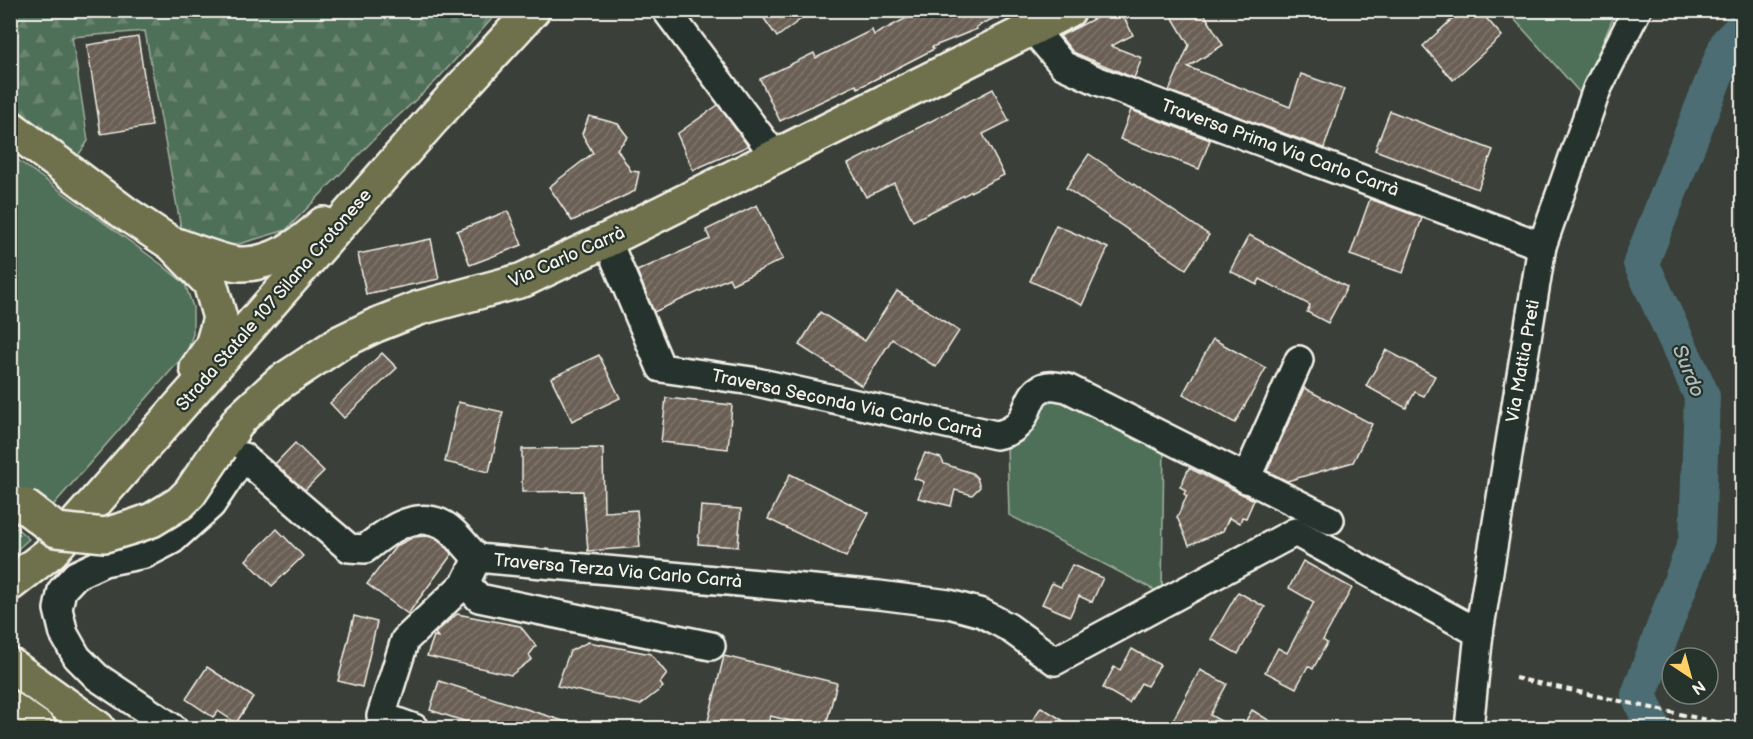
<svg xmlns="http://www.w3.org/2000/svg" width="1753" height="739" viewBox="0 0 1753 739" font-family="'Balsamiq Sans',sans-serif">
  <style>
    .grass { fill: #506f58; stroke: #a2b0a0; stroke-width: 1.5 }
    .forest { fill: url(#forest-firs); stroke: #a2b0a0; stroke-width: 1.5 }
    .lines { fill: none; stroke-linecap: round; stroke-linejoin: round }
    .river { stroke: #4c6d73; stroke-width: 36 }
    .building { fill: url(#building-hatch); stroke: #f4f1e8; stroke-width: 1.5 }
    .minor-casing { stroke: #f4f1e8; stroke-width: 32 }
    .major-casing { stroke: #f4f1e8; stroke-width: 38 }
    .highway-casing { stroke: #f4f1e8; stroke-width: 38 }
    .path { stroke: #f4f1e8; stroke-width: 4; stroke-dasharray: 6 4.5; stroke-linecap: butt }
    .minor { stroke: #26332d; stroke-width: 27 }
    .major { stroke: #6e714b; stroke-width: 33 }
    .highway { stroke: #6e714b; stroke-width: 33 }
    .major-bridge-casing { stroke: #f4f1e8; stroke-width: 38; stroke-linecap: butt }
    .major-bridge { stroke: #6e714b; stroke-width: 33 }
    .labels { text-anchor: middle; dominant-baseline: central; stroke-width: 4.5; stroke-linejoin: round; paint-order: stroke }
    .street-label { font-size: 18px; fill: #f4f1e8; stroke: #26332d }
    .water-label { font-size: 20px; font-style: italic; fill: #b1bcb9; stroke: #26332d }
  </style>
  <defs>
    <pattern id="forest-firs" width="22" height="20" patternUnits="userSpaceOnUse" patternTransform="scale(1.5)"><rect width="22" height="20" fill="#506f58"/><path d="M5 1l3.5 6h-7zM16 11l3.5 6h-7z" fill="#6a8470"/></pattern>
    <pattern id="building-hatch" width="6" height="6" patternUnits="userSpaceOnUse" patternTransform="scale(1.5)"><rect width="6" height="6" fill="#6a5f55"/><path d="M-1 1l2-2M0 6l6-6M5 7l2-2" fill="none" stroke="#80766d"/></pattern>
  </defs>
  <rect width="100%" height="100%" fill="#3a4039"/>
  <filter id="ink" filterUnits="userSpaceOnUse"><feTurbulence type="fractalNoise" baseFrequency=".0167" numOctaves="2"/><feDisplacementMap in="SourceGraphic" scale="12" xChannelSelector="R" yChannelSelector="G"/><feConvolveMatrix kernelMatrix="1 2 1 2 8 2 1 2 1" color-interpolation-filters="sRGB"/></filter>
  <g filter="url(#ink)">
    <g class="grass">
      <polygon points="1507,11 1616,11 1581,94"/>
      <polygon points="11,155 161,264 185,284 193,307 193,334 187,352 48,511 34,506 11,479"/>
      <polygon points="1045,392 1164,444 1162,594 1009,515 1007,444"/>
      <polygon points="11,523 29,539 11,555"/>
    </g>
    <polygon class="forest" points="10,11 499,11 436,81 381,132 286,230 226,248 182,234 145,31 72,37 88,141 73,163 11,111"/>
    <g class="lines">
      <polyline class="river" points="1653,728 1639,695 1697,539 1702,396 1641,263 1728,43 1742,29"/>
    </g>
    <g class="building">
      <polygon points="758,10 813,10 777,37"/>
      <polygon points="922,10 1010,10 976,27 977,29 932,47 934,49 858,88 856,85 780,121 760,79 814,53 816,58 872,30 874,35"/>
      <polygon points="1111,10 1120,10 1133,35 1111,46 1142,58 1134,78 1073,52 1060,36"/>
      <polygon points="1168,10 1202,10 1223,45 1188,67 1290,107 1301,74 1344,89 1324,148 1169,91 1189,45"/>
      <polygon points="1462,10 1479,10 1502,36 1453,80 1423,46"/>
      <polygon points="138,37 152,126 101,134 87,45"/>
      <polygon points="993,89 1009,121 983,134 1004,175 913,221 894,183 866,197 848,164"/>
      <polygon points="718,105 748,146 693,170 677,134"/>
      <polygon points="1131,110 1210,140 1199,169 1120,139"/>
      <polygon points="1390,111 1493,150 1478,189 1375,150"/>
      <polygon points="589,116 618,124 628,137 617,149 631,171 639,172 635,191 572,221 549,187 593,153 582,134"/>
      <polygon points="1089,154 1209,235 1186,269 1066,188"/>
      <polygon points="1370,199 1422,218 1403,273 1350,255"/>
      <polygon points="757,205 783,259 732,284 729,278 654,312 637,271 710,239 706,230"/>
      <polygon points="508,211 522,245 470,265 457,231"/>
      <polygon points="1056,225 1108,248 1082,305 1030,281"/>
      <polygon points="1249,235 1347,287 1328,323 1307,312 1310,305 1260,279 1257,285 1230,271"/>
      <polygon points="431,239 439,279 366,294 358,254"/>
      <polygon points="897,291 959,331 936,367 892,339 862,386 799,345 820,312 865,341"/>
      <polygon points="1213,339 1266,368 1235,423 1183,394"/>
      <polygon points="1386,350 1435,376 1424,396 1415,392 1406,408 1366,386"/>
      <polygon points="382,353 397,368 344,418 330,403"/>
      <polygon points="599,355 620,398 572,421 551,378"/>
      <polygon points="1304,388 1372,424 1353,462 1287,481 1267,471"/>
      <polygon points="666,398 732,405 728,449 661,442"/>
      <polygon points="458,402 503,412 489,472 445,462"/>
      <polygon points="295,443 324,471 305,490 275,464"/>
      <polygon points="603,448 604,512 637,510 640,547 588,551 583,491 522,492 522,449"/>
      <polygon points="925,453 941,458 944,464 972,473 977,478 980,487 972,495 955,490 951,506 918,498 924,482 914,478"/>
      <polygon points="1189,468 1254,500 1246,518 1242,517 1240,523 1229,518 1223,531 1189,545 1177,517 1187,496 1184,494 1186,490 1180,487"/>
      <polygon points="790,474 869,513 846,557 768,519"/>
      <polygon points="701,506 741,509 738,547 698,544"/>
      <polygon points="277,529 303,556 272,586 246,560"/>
      <polygon points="427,536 437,539 452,554 408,614 367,584 396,546 414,537"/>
      <polygon points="1303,561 1352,588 1323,640 1327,643 1313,669 1308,666 1296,688 1265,672 1278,648 1287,653 1314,602 1289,588"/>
      <polygon points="1072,565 1103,578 1092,602 1079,596 1070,616 1042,604 1052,583 1061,587"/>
      <polygon points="1238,592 1265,607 1238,654 1211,639"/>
      <polygon points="457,614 520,626 536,646 529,655 532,659 511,675 427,656 434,636 438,637 435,633"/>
      <polygon points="354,616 377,622 362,687 338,681"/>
      <polygon points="588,642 651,654 667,674 660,683 663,687 640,705 557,686 570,651"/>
      <polygon points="1132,649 1160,665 1147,686 1141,683 1129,703 1103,688 1114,667 1120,670"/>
      <polygon points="724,656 837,683 825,729 770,716 767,729 706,729"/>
      <polygon points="207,667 253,697 236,723 218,711 213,717 186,699"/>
      <polygon points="1200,670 1227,684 1210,715 1235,729 1188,729 1173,720"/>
      <polygon points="439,681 576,725 576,729 488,729 430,710"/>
      <polygon points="1041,707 1077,729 1027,729"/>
      <polygon points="1252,710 1283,729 1241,729"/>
    </g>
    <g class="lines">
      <g class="minor-casing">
        <g id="minor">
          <polyline points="666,10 775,156"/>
          <polyline points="1032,28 1063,65 1098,81 1542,246"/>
          <path d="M607,240l54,128 91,13 244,54c41,-7 23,-43 52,-49 6,-1 13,1 19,2l263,132"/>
          <path d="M243,457l106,91 16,1c20,-16 47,-38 75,-26 14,6 26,24 37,35l402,37 70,9 33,9 26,14 47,34 240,-129 184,101"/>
          <polyline points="1246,479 1299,360"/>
          <polyline points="465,583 479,598 711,646"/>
          <polyline points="173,728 97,677 77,657 64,634 58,609 62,590 76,575 104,562 145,554 172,540 211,505 243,457"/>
          <polyline points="414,728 381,716 405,640 465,583 473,567"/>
          <polyline points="1469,728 1479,633 1542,246 1597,89 1637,10"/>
        </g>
      </g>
      <g class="major-casing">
        <polyline id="major" points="221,447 240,419 279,383 341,342 376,325 419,308 523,280 607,240 1069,10"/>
      </g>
      <g class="highway-casing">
        <g id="highway">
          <polyline points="10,127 125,213 172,244 210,283 220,318 212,346 197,368"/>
          <path d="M176,245c15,5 50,19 64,19 31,1 62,-19 83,-40"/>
          <polyline points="10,584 51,552 431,121 533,10"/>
          <polyline points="10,665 98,728"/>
          <polyline points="10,708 39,728"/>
        </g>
      </g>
      <polyline class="path" points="1515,678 1725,724"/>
      <use href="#minor" class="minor"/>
      <use href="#major" class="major"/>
      <use href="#highway" class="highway"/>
      <g class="major-bridge-casing">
        <polyline id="major-bridge" points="23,505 56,530 105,535 135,526 152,520 180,503 190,493 221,447"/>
      </g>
      <use href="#major-bridge" class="major-bridge"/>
    </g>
  </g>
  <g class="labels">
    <g class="street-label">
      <text transform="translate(1280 148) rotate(20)">Traversa Prima Via Carlo Carrà</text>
      <text transform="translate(567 257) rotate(-24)">Via Carlo Carrà</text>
      <text transform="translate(274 300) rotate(-49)">Strada Statale 107 Silana Crotonese</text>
      <text transform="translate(1523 361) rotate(-80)">Via Mattia Preti</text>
      <text transform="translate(847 404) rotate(12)">Traversa Seconda Via Carlo Carrà</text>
      <text transform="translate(618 571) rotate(5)">Traversa Terza Via Carlo Carrà</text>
    </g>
    <g class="water-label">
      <text transform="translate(1688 371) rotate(68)">Surdo</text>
    </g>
  </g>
  <rect width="1753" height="739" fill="none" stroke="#26332d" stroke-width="36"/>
  <rect x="18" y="18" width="1717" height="703" fill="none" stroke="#f4f1e8" stroke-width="2" filter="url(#ink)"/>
  <g transform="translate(1690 676) rotate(144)"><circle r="28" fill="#26332d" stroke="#787f78" stroke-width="1.5"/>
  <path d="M0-4.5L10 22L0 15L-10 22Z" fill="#ffd166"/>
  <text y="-9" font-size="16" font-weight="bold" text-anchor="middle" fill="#f4f1e8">N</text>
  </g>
</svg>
